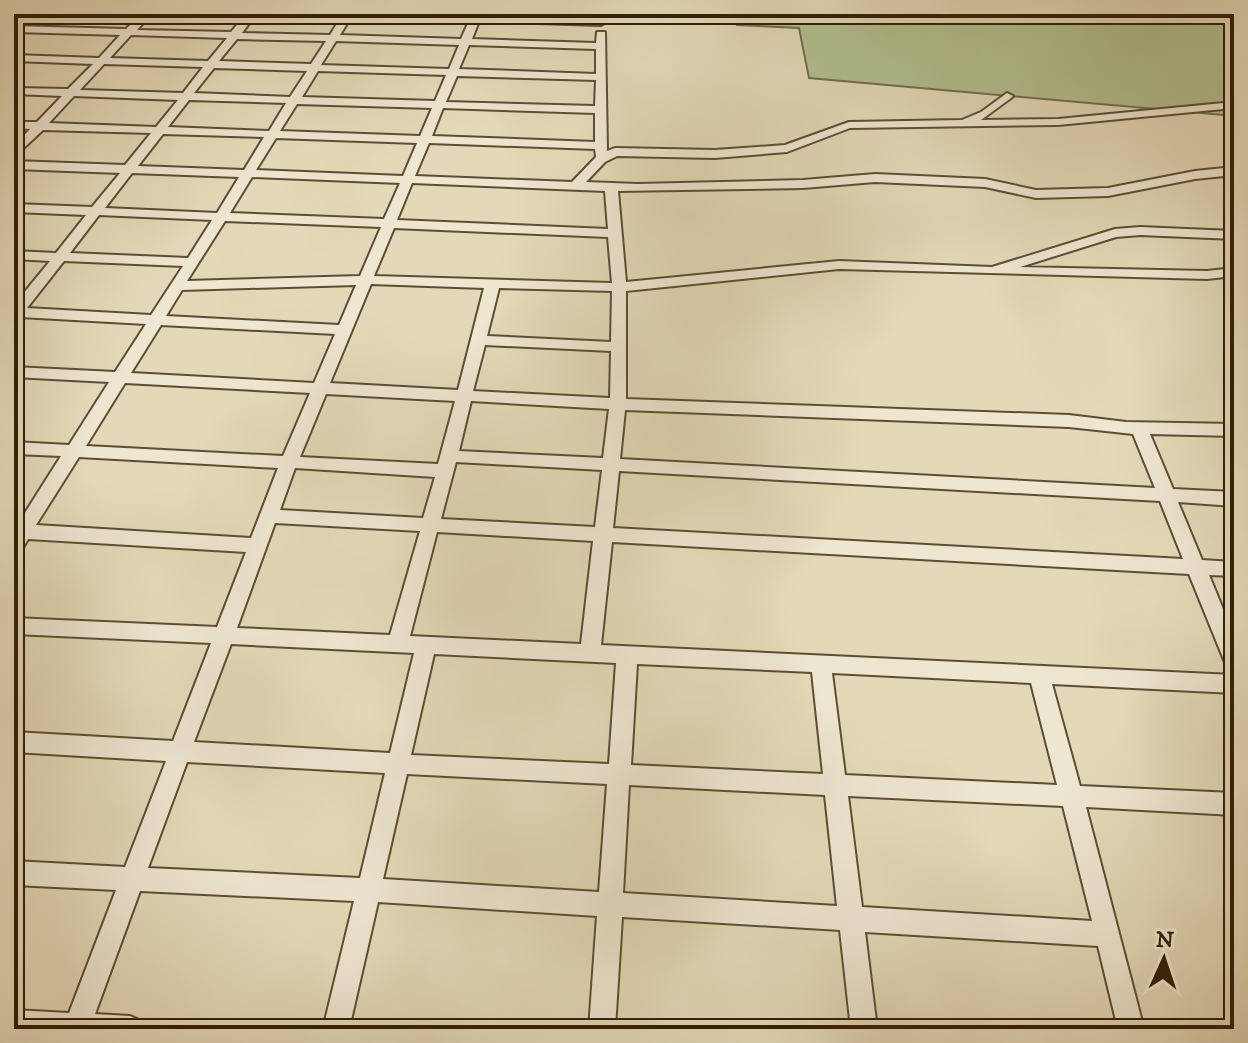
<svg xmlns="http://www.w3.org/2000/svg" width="1248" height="1043" viewBox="0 0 1248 1043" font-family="'IM FELL DW Pica',serif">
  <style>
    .green { fill: #b2c090; stroke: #71704c; stroke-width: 2 }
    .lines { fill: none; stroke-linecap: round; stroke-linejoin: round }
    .minor-casing { stroke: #5d4e33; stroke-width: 4 }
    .minor { fill: #ede6d1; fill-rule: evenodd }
  </style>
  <rect width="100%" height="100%" fill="#e3d9b8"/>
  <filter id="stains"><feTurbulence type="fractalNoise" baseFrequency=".0025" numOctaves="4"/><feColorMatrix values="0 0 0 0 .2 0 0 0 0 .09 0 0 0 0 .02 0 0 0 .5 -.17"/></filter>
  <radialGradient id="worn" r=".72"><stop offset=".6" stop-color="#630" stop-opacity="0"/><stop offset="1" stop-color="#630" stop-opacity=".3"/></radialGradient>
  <polygon class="green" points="737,14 1234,14 1234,116 809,78 799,28 737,25"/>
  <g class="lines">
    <g class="minor-casing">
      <path id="minor" d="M141,14h10l-14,16 94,2 15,-18h10l-14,19 88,2 11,-18 -9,-3h150l123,6 1,2 -5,3 -122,-4 -7,18 124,4 1,-11h8l2,119 8,-3 100,2 70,-5 64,-23 113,-2 19,-8 26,-19 6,3 -2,2 -30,22 77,-1 176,-17v6l-176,17 -208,3 -63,24 -72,6 -98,-2 -12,6 -19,20 52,2 165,-4 72,-6 110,5 51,11 72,-2 87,-17 39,-4v8l-39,4 -87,17 -72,2 -51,-11 -110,-5 -72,6 -185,3 8,91 213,-21 153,6 123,-38 25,-2 94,4v8l-94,-4 -24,2 -96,30 187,4 27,-3v8l-27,3 -368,-10 -213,22v108l443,16 57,7 108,2v12l-84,-2 23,55 61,3v14l-56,-4 24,58 32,2v14l-25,-1 25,61v33l-7,-3 -3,-6 -35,-86 -577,-32 -11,103 633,30v18l-182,-9 28,102 154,7v22l-148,-8 58,222h-26l-20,-83 -233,-14 12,97h-26l-11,-99 -218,-13 -7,112h-26l8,-113 -219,-14 -29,127h-26l31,-128 -214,-10 -45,123 35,2 9,4 4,9h-129v-19l55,3 47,-123 -102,-5v-24l111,6 41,-106 -152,-9v-20l159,9 38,-98 -197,-9v-16l203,9 29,-75 -218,-13 -7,12 -7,2v-29h4l43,-68 -47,-2v-12l55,3 40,-63 -95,-5v-10l101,5 31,-48 -126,-7 -6,3v-15l36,-44 -36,-2v-8l42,2 30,-38 -72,-3v-8l78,3 28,-34 -106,-4v-8l111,4 26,-32 -108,-3 -29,27v-11l16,-17 -16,-1v-6h23l25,-26 -48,-2v-6l54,1 25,-25 -79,-3v-6l85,3 21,-23 -106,-3v-6l112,3zM351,17l118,4 -8,18 -121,-4zM131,35l96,3 -19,23 -98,-3zM237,39l89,2 -15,23 -92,-3zM336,41l123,4 -10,24 -128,-4zM469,45l127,4v25l-137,-5zM104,64l99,3 -20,26 -103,-3zM214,68l93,3 -17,26 -96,-4zM318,71l128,4 -11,26 -133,-4zM457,76l139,4 -1,26 -149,-4zM74,96l104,4 -22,27 -107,-4zM189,100l97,3 -17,28 -101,-4zM297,104l135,4 -12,28 -140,-5zM443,108l152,5v29l-163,-6zM163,134l101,3 -20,33 -106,-4zM276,138l141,5 -14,33 -147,-6zM429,143l166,6 1,8 -24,25 -157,-6zM132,173l107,4 -22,36 -112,-5zM252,177l148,6 -16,36 -154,-6zM412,183l193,8 3,38 -211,-9zM99,215l113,5 -24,38 -118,-5zM225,221l156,6 -21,49 -173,5zM394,228l214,9 4,46 -238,-7zM64,261l119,5 -32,49 -124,-7zM371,284l113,4 -26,102 -128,-7zM356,285l-17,40 -173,-9 16,-26zM499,288l113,3 -1,51 -124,-6zM161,325l174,9 -21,49 -183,-10zM485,345l126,6 -1,47 -137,-7zM125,383l185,10 -27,63 -197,-10zM326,394l129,7 -17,63 -138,-7zM471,401l138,8 -6,49 -144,-7zM625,410l444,17 64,7 22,54 -535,-29zM79,457l199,11 -27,70 -215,-13zM456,462l146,8 -7,57 -154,-8zM295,468l140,9 -12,41 -143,-8zM619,471l541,30 23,58 -570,-31zM275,523l145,8 -30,104 -153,-7zM437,532l156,9 -12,103 -171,-8zM231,644l183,9 -24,100 -196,-11zM434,654l182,9 -7,101 -198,-9zM637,664l175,8 11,102 -192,-9zM832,673l199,10 26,102 -212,-10zM187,762l198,11 -25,105 -212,-10zM407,774l200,10 -8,108 -216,-13zM629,785l196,10 12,111 -214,-13zM848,796l215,10 29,115 -230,-14z"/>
    </g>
    <use href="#minor" class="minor"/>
  </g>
  <rect width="1248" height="1043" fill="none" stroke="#e3d9b8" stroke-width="48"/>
  <rect x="16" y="16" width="1216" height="1011" fill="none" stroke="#301f07" stroke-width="4"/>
  <rect x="24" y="24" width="1200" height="995" fill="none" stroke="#301f07" stroke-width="2"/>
  <g transform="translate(1164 959) rotate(3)" stroke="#ede6d1" stroke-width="6" paint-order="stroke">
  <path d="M0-6L14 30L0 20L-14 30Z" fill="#301f07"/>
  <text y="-12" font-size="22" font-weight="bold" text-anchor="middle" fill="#301f07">N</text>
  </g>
  <rect width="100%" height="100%" filter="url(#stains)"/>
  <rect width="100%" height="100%" fill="url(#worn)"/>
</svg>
